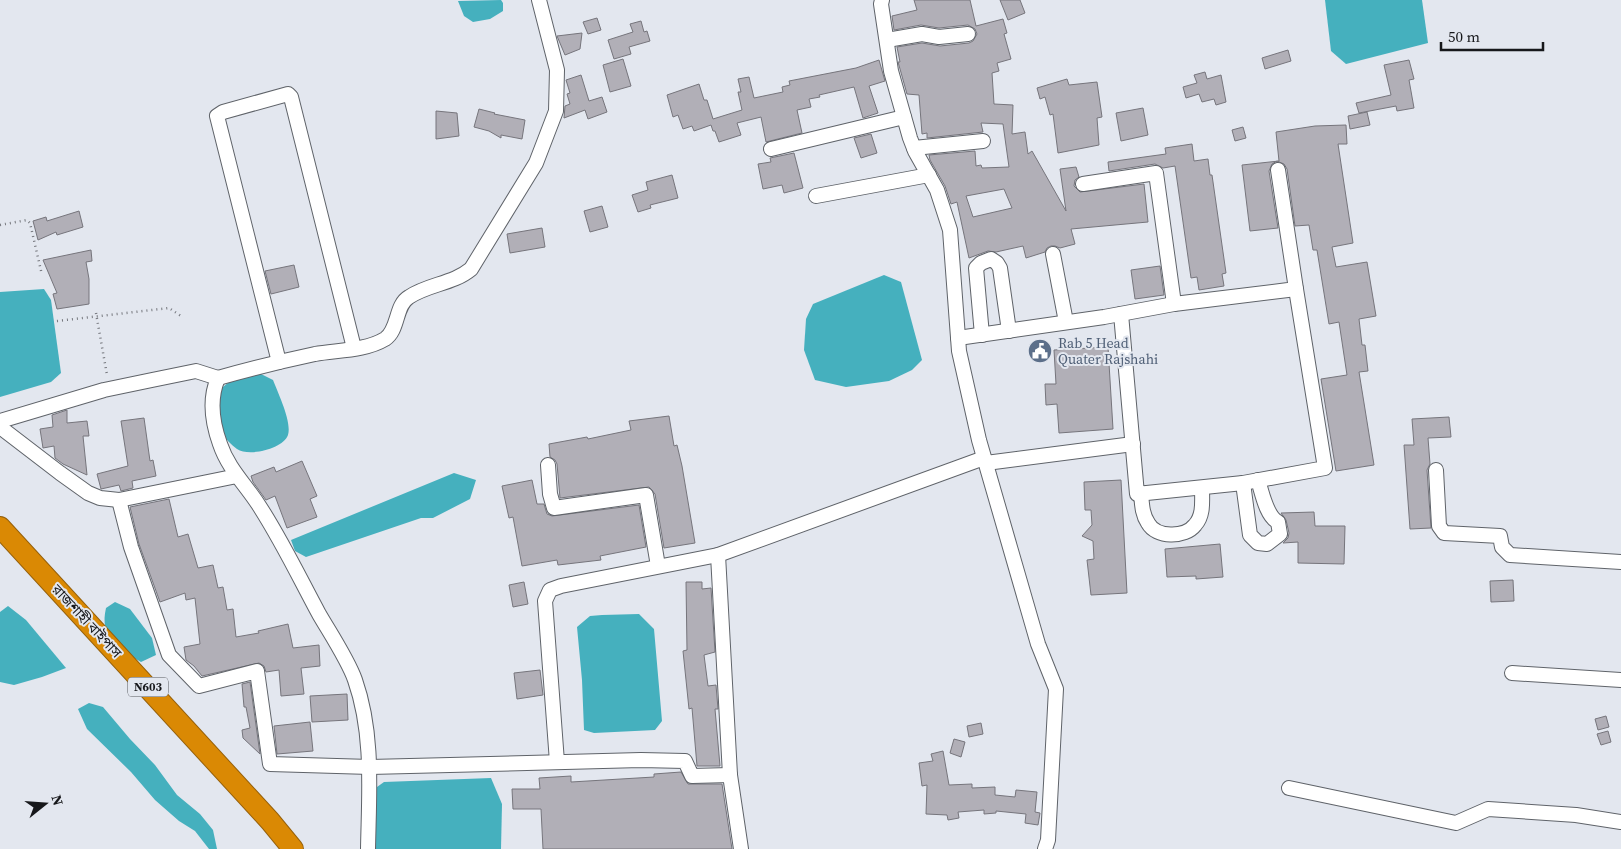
<svg xmlns="http://www.w3.org/2000/svg" width="1621" height="849" viewBox="0 0 1621 849" font-family="'Source Serif 4','Noto Sans Bengali',serif">
  <style>
    .water { fill: #45b0be }
    .building { fill: #b1afb7; stroke: #76757c; fill-rule: evenodd }
    .lines { fill: none; stroke-linecap: round; stroke-linejoin: round }
    .minor-casing { stroke: #5f6369; stroke-width: 16 }
    .highway-casing { stroke: #96610c; stroke-width: 22 }
    .path { stroke: #75777d; stroke-width: 2.5; stroke-dasharray: 1 4; stroke-linecap: butt }
    .minor { stroke: #fff; stroke-width: 14 }
    .highway { stroke: #da8904; stroke-width: 20 }
    .labels { text-anchor: middle; dominant-baseline: central; stroke-width: 4; stroke-linejoin: round; paint-order: stroke }
    .shield { fill: #e3e7ef; stroke: #54565b; stroke-width: 1 }
    .shield-label { font-size: 12px; font-weight: bold; fill: #17181b }
    .service-label { font-size: 14px; fill: #4e5e75; stroke: #e3e7ef; text-anchor: start }
    .street-label { font-size: 14px; fill: #17181b; stroke: #e3e7ef }
  </style>
  <rect width="100%" height="100%" fill="#e3e7ef"/>
  <g class="water">
    <polygon points="501,0 503,3 503,11 490,19 473,22 464,16 458,1"/>
    <polygon points="1325,0 1422,0 1428,43 1346,64 1331,51"/>
    <polygon points="884,275 901,282 922,360 912,370 889,381 846,387 815,380 804,350 806,319 813,304"/>
    <polygon points="44,289 51,300 61,373 51,382 0,397 0,292"/>
    <path d="M257,372l16,8c5,13 19,42 15,55 -5,14 -39,22 -51,14 -6,-4 -11,-11 -17,-16l-2,-42 16,-13z"/>
    <polygon points="454,473 476,480 470,499 433,518 421,518 306,557 295,551 291,540"/>
    <path d="M115,602l15,7 22,29 4,17 -15,7c-23,-13 -42,-25 -35,-54z"/>
    <polygon points="8,606 26,620 66,668 42,677 14,685 0,682 0,612"/>
    <polygon points="639,614 654,629 662,721 655,730 594,733 584,730 582,680 577,627 590,616 602,615"/>
    <polygon points="89,703 103,707 130,739 155,765 177,795 200,814 213,830 217,849 209,849 195,831 179,821 155,800 131,772 87,729 78,709"/>
    <polygon points="491,778 502,804 501,849 370,849 370,792 384,782"/>
  </g>
  <g class="building">
    <path d="M914,0h56l6,26 27,-7 4,14 -3,1 7,25 -14,4 2,8 -7,2 2,31 19,1 -1,29 13,-2 3,22 4,-3 34,60 -6,-42 16,-2 3,10 -4,3 -1,6 6,6 64,-8 4,38 -77,7 4,15 -15,4 -5,-2h-4l-4,2 -2,4 -19,6 -3,-12 -27,6 -8,-1 -19,7 -12,-56 -6,2 -6,-18 -15,-26 -1,-5 46,-4 1,15 5,-1 1,3 27,-1 -6,-43 -22,-1 2,9 -56,6v-5l-5,1 -3,-39 -12,-1 -7,-25 -2,-7h2l-3,-15 25,-4 18,3 29,-3 4,-2 4,-7 -2,-5 -7,-4 -29,3 -18,-3 -27,5 -2,-14 25,-6zM1004,189l8,19 -39,9 -7,-21z"/>
    <polygon points="1000,0 1020,0 1025,13 1008,20"/>
    <polygon points="597,18 601,30 588,34 583,22"/>
    <polygon points="641,21 644,32 647,31 650,41 629,47 631,54 614,59 608,40 633,32 630,24"/>
    <polygon points="582,33 580,49 565,55 557,36"/>
    <polygon points="1288,50 1291,61 1265,69 1262,58"/>
    <polygon points="623,59 631,86 610,92 603,65"/>
    <polygon points="879,60 885,81 869,86 878,113 863,118 854,87 819,95 820,97 809,99 811,107 797,110 802,133 766,142 761,117 737,123 741,135 719,142 715,131 713,131 711,125 694,131 692,126 683,129 678,115 673,117 667,95 699,84 704,100 707,100 713,119 742,110 738,92 741,92 738,79 749,77 754,98 783,92 782,87 790,85 789,81 856,68"/>
    <polygon points="1409,60 1414,79 1409,80 1414,108 1397,111 1396,106 1359,113 1356,103 1391,95 1384,65"/>
    <polygon points="1205,72 1207,79 1221,75 1226,102 1216,105 1214,99 1202,102 1199,94 1186,98 1183,87 1197,83 1194,75"/>
    <polygon points="581,75 589,101 602,97 607,112 588,119 585,110 564,118 565,106 570,104 567,94 570,93 566,80"/>
    <polygon points="1067,79 1069,85 1097,82 1102,117 1097,118 1099,145 1058,153 1053,114 1050,115 1045,97 1040,99 1037,88"/>
    <polygon points="1143,108 1148,135 1121,141 1116,113"/>
    <polygon points="479,109 495,113 494,114 525,120 522,139 501,135 501,138 489,131 474,127"/>
    <polygon points="436,111 457,113 459,136 436,139"/>
    <polygon points="1367,112 1370,125 1350,129 1348,116"/>
    <polygon points="1346,125 1347,144 1338,144 1353,243 1332,247 1336,267 1367,262 1376,316 1359,319 1362,345 1365,345 1368,371 1359,372 1374,465 1336,471 1321,379 1347,375 1339,322 1329,324 1317,250 1313,250 1309,225 1295,226 1287,169 1284,164 1277,161 1272,164 1269,171 1278,228 1250,231 1242,165 1279,161 1276,132 1315,126"/>
    <polygon points="1243,127 1246,138 1235,141 1232,130"/>
    <polygon points="871,134 877,153 861,158 854,138"/>
    <polygon points="1192,144 1194,161 1208,159 1210,175 1212,175 1226,273 1222,274 1224,286 1199,290 1197,277 1191,278 1175,166 1163,168 1155,164 1109,171 1108,162 1166,154 1165,148"/>
    <polygon points="794,153 803,188 784,193 782,185 763,189 758,164 771,162 770,158"/>
    <polygon points="672,175 678,198 650,205 651,208 638,212 632,195 648,190 646,182"/>
    <polygon points="602,206 608,227 590,232 584,211"/>
    <polygon points="79,211 83,227 57,235 56,232 38,240 33,221 46,217 47,221"/>
    <polygon points="542,228 545,247 510,253 507,234"/>
    <polygon points="91,250 92,261 86,262 89,279 89,304 57,309 53,294 57,293 43,260"/>
    <polygon points="294,265 299,287 271,294 265,271"/>
    <polygon points="1160,266 1164,295 1135,299 1131,270"/>
    <polygon points="1108,347 1113,429 1059,433 1057,404 1046,405 1045,384 1056,384 1054,350"/>
    <polygon points="67,410 67,423 87,421 89,436 83,436 87,475 63,464 55,458 54,446 43,448 40,429 53,427 52,415"/>
    <polygon points="669,416 674,446 677,445 682,466 695,543 664,548 655,494 649,487 560,498 557,464 555,460 550,457 549,444 587,437 588,439 631,430 629,421"/>
    <polygon points="1449,417 1451,437 1428,438 1430,464 1427,470 1431,528 1410,529 1404,445 1414,445 1412,419"/>
    <polygon points="144,418 150,461 153,460 156,476 132,481 133,488 121,491 119,485 101,489 97,474 128,466 121,421"/>
    <polygon points="302,461 317,496 310,499 317,517 287,528 275,496 266,500 253,482 251,476 274,467 276,472"/>
    <polygon points="532,480 537,504 544,504 547,514 552,516 639,505 646,547 600,556 601,560 558,565 557,560 522,566 513,517 509,518 502,486"/>
    <polygon points="1121,480 1127,593 1091,595 1087,560 1094,559 1093,541 1082,536 1092,525 1091,510 1085,510 1084,482"/>
    <polygon points="169,499 178,537 188,534 198,568 213,565 218,588 223,587 227,610 233,609 236,637 259,633 258,631 288,624 293,648 319,645 320,666 301,668 304,694 281,696 279,670 266,672 264,666 259,663 202,676 194,666 186,660 184,647 200,644 195,598 186,600 185,593 160,602 139,544 130,507"/>
    <polygon points="1314,512 1315,526 1345,526 1344,564 1298,563 1298,542 1283,543 1288,538 1289,533 1286,520 1281,513"/>
    <polygon points="1220,544 1223,577 1196,579 1196,576 1167,577 1165,549"/>
    <polygon points="1513,580 1514,601 1491,602 1490,581"/>
    <polygon points="524,582 528,604 513,607 509,585"/>
    <polygon points="686,582 702,582 702,589 711,588 715,652 704,655 708,686 716,685 718,709 715,709 720,766 697,766 692,708 689,709 683,651 687,650"/>
    <polygon points="540,670 543,695 517,699 514,673"/>
    <polygon points="250,682 260,754 243,738 242,730 250,728 246,707 244,707 242,684"/>
    <polygon points="347,694 348,720 312,722 310,696"/>
    <polygon points="1606,716 1609,727 1598,730 1595,719"/>
    <polygon points="310,722 313,751 277,754 274,726"/>
    <polygon points="981,723 983,734 969,737 967,726"/>
    <polygon points="1608,731 1611,742 1601,745 1597,734"/>
    <polygon points="954,739 965,742 961,757 950,753"/>
    <polygon points="943,751 949,785 972,784 972,788 995,787 995,795 1015,797 1016,790 1037,792 1035,812 1040,813 1038,825 1025,823 1026,814 996,811 996,813 984,814 984,810 958,812 959,818 948,820 947,815 926,814 927,785 922,786 919,763 933,761 931,754"/>
    <polygon points="681,772 688,784 722,784 732,849 543,849 541,809 513,809 512,789 540,789 539,778 571,776 571,782 654,777 654,774"/>
  </g>
  <g class="lines">
    <g class="minor-casing">
      <g id="minor">
        <polyline points="882,0 881,4 891,71 910,138 915,151 937,190 950,230 959,351 979,440 1038,644 1056,689 1048,840 1045,849"/>
        <polyline points="887,40 922,34 939,37 968,34"/>
        <polyline points="914,148 983,141"/>
        <polyline points="771,149 904,117"/>
        <polyline points="816,196 929,175"/>
        <polyline points="1053,254 1066,322"/>
        <polyline points="1174,304 1296,289 1278,170"/>
        <polyline points="1121,314 1137,494 1243,483 1325,468 1296,289"/>
        <polyline points="982,335 976,268 981,263 991,259 997,263 1000,268 1009,331"/>
        <polyline points="958,338 1104,317 1174,304 1156,173 1083,184"/>
        <polyline points="279,362 217,116 223,112 288,94 291,97 354,348"/>
        <path d="M218,378c32,-9 64,-17 97,-24 22,-4 50,-3 70,-15 14,-9 10,-34 24,-42 19,-13 44,-13 62,-28l65,-106 20,-52 1,-41 -18,-70"/>
        <path d="M0,421l104,-31 48,-10 44,-9 22,7c-9,21 -6,44 2,66 8,24 25,40 38,60 23,35 41,73 61,110 11,19 29,46 36,66 19,54 14,113 13,169"/>
        <polyline points="0,427 60,473 88,493 100,498 119,500 237,476"/>
        <polyline points="986,463 1133,444"/>
        <polyline points="548,465 550,494 554,508 646,495 658,566"/>
        <polyline points="1436,470 1439,526 1444,533 1500,536 1502,547 1510,555 1621,562"/>
        <path d="M1243,483l7,52 8,8 9,1 13,-10 -2,-12c-12,-6 -16,-30 -20,-42"/>
        <path d="M1141,493c1,11 1,21 7,30 8,15 37,15 47,2 9,-10 7,-24 7,-37"/>
        <polyline points="119,500 131,547 169,655 199,686 257,671 270,764 370,767 641,760 685,761 692,776 730,775"/>
        <polyline points="718,555 730,775 741,849"/>
        <polyline points="1512,673 1621,680"/>
        <polyline points="557,762 545,601 550,590 561,586 718,555 984,458"/>
        <polyline points="1289,788 1456,823 1488,809 1576,815 1621,822"/>
      </g>
    </g>
    <g class="highway-casing">
      <polyline id="highway" points="0,527 270,821 293,849"/>
    </g>
    <g class="path">
      <polyline points="0,225 27,220 30,223 42,275"/>
      <polyline points="96,313 107,375"/>
      <polyline points="57,321 169,308 181,316"/>
    </g>
    <use href="#minor" class="minor"/>
    <use href="#highway" class="highway"/>
  </g>
  <defs>
    <g id="civic-disc" transform="scale(1.25)"><circle r="9.5" fill="#5c6f8a" stroke="#e3e7ef"/><path d="M-.6-6.5H3V-4.5H.6V-3L4-1V1h2V6H-6V1h2V-1L-.6-3ZM-1.2 2.5V6h2.4V2.5Z" fill="#fff"/></g>
  </defs>
  <g fill-rule="evenodd">
    <use href="#civic-disc" x="1040" y="351"/>
  </g>
  <g class="labels">
    <rect class="shield" x="128" y="677.5" width="40" height="19" rx="4"/>
    <g class="shield-label">
      <text x="148" y="687">N603</text>
    </g>
    <g class="service-label">
      <text x="1058" y="343">Rab 5 Head<tspan x="1058" dy="16">Quater Rajshahi</tspan></text>
    </g>
    <g class="street-label">
      <text transform="translate(87 621) rotate(47)">রাজশাহী বাইপাস</text>
    </g>
  </g>
  <g transform="translate(45 804) rotate(73)" stroke="#e3e7ef" stroke-width="4" paint-order="stroke">
  <path d="M0-4L9 19L0 12L-9 19Z" fill="#17181b"/>
  <text y="-8" font-size="14" font-weight="bold" text-anchor="middle" fill="#17181b">N</text>
  </g>
  <path d="M1441 42v8h102v-8" fill="none" stroke="#17181b" stroke-width="2.5"/>
  <text x="1448" y="42" font-size="15" fill="#17181b" stroke="#e3e7ef" stroke-width="4" paint-order="stroke">50 m</text>
</svg>
